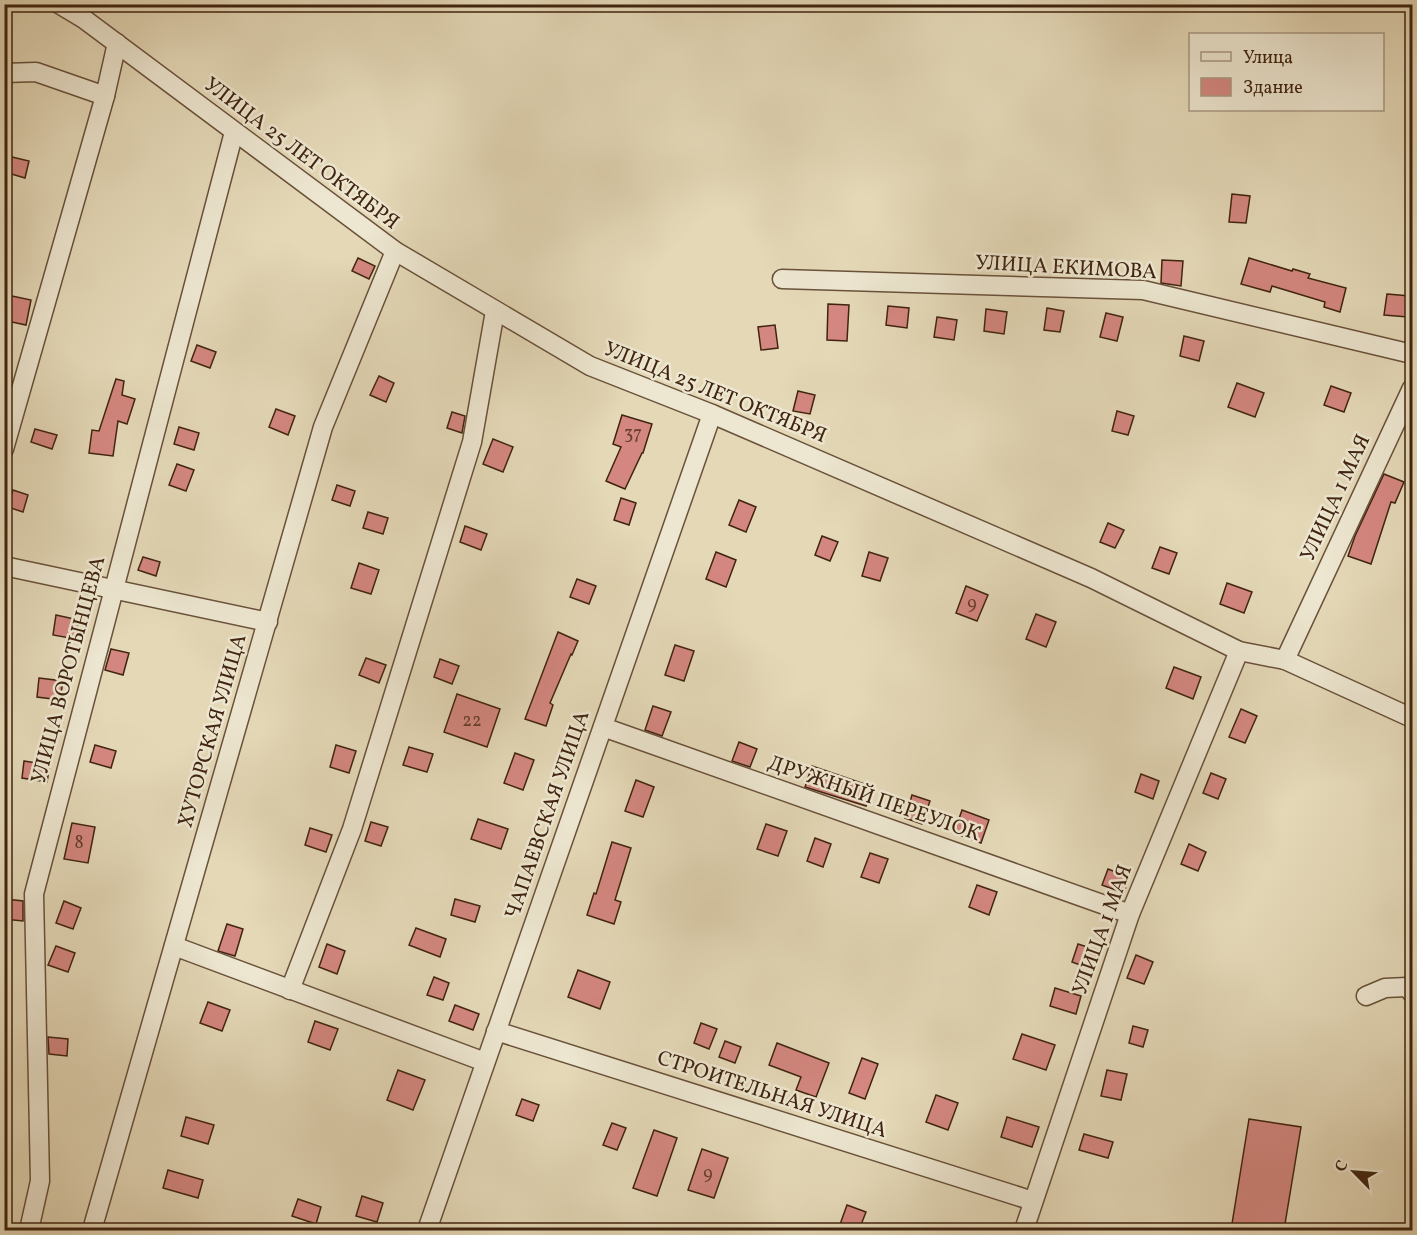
<svg xmlns="http://www.w3.org/2000/svg" width="1417" height="1235" viewBox="0 0 1417 1235" font-family="Vollkorn,serif">
  <style>
    .building { fill: #d48780; stroke: #402410; stroke-width: 1.5 }
    .lines { fill: none; stroke-linecap: round; stroke-linejoin: round }
    .minor-casing { stroke: #69513a; stroke-width: 21 }
    .minor { stroke: #ede6d0; stroke-width: 18 }
    .labels { text-anchor: middle; dominant-baseline: central; stroke-width: 5; stroke-linejoin: round; paint-order: stroke }
    .number-label { font-size: 18px; fill: #653d2c }
    .street-label { font-size: 21px; fill: #402410; stroke: #ede6d0 }
  </style>
  <rect width="100%" height="100%" fill="#e4d8b7"/>
  <filter id="stains"><feTurbulence type="fractalNoise" baseFrequency=".00333" numOctaves="4"/><feColorMatrix values="0 0 0 0 .2 0 0 0 0 .09 0 0 0 0 .02 0 0 0 .5 -.17"/></filter>
  <radialGradient id="worn" r=".72"><stop offset=".6" stop-color="#630" stop-opacity="0"/><stop offset="1" stop-color="#630" stop-opacity=".3"/></radialGradient>
  <g class="building">
    <polygon points="12,157 29,161 25,178 8,173"/>
    <polygon points="1232,194 1250,196 1246,223 1229,222"/>
    <polygon points="358,258 375,266 369,279 352,271"/>
    <polygon points="1249,258 1292,271 1293,269 1310,274 1308,278 1346,288 1340,312 1324,307 1325,302 1272,286 1270,292 1241,284"/>
    <polygon points="1162,260 1183,261 1181,286 1161,283"/>
    <polygon points="1387,294 1410,296 1408,317 1384,315"/>
    <polygon points="12,296 31,300 26,325 7,321"/>
    <polygon points="828,304 849,305 847,341 827,340"/>
    <polygon points="888,306 909,308 907,328 886,325"/>
    <polygon points="1047,308 1064,311 1060,332 1044,330"/>
    <polygon points="986,309 1007,312 1004,334 984,331"/>
    <polygon points="1106,313 1123,317 1117,341 1100,337"/>
    <polygon points="937,317 957,320 954,340 934,337"/>
    <polygon points="775,325 778,348 761,350 758,327"/>
    <polygon points="1184,336 1204,341 1199,361 1180,356"/>
    <polygon points="197,345 216,352 210,368 191,361"/>
    <polygon points="379,376 394,383 386,402 370,395"/>
    <polygon points="116,379 124,381 122,395 135,399 127,424 118,421 113,456 89,453 92,430 99,431"/>
    <polygon points="1237,383 1264,393 1255,417 1228,407"/>
    <polygon points="1331,386 1351,393 1344,412 1324,405"/>
    <polygon points="798,391 815,395 810,414 793,411"/>
    <polygon points="276,409 295,416 288,435 269,427"/>
    <polygon points="1117,411 1134,416 1128,435 1112,431"/>
    <polygon points="452,412 465,416 462,433 447,428"/>
    <polygon points="622,415 652,424 643,453 642,453 625,489 606,481 621,447 613,444"/>
    <polygon points="179,427 199,433 194,450 174,444"/>
    <polygon points="35,429 57,435 52,449 31,442"/>
    <polygon points="493,439 513,447 503,472 483,464"/>
    <polygon points="177,464 194,470 186,491 169,485"/>
    <polygon points="1384,474 1404,482 1395,503 1391,502 1371,564 1348,556 1355,536"/>
    <polygon points="337,485 355,491 350,506 332,500"/>
    <polygon points="13,490 28,495 23,512 8,507"/>
    <polygon points="621,498 636,503 629,525 614,520"/>
    <polygon points="739,500 756,507 746,532 729,525"/>
    <polygon points="368,512 388,518 383,534 363,528"/>
    <polygon points="1108,523 1124,530 1115,548 1100,542"/>
    <polygon points="465,526 487,534 481,550 460,542"/>
    <polygon points="822,536 838,542 830,561 815,555"/>
    <polygon points="1160,547 1177,553 1169,574 1152,568"/>
    <polygon points="716,552 736,560 726,587 706,579"/>
    <polygon points="869,552 888,558 880,581 862,576"/>
    <polygon points="143,557 160,562 156,576 138,570"/>
    <polygon points="359,563 379,570 371,594 351,588"/>
    <polygon points="577,579 596,586 589,604 570,597"/>
    <polygon points="1227,583 1252,592 1244,613 1220,604"/>
    <polygon points="966,586 988,595 977,621 956,613"/>
    <polygon points="1036,614 1056,622 1046,647 1026,639"/>
    <polygon points="56,615 79,620 75,639 53,635"/>
    <polygon points="558,632 578,641 572,655 571,654 550,703 553,705 546,726 525,719"/>
    <polygon points="675,645 694,651 684,681 665,675"/>
    <polygon points="111,649 129,653 123,675 105,670"/>
    <polygon points="366,658 386,665 379,683 359,675"/>
    <polygon points="440,659 459,666 452,684 434,677"/>
    <polygon points="1174,667 1201,677 1193,699 1166,688"/>
    <polygon points="39,678 63,681 60,700 37,697"/>
    <polygon points="457,694 500,709 487,747 444,732"/>
    <polygon points="653,706 671,712 662,736 645,730"/>
    <polygon points="1241,709 1257,716 1245,743 1229,737"/>
    <polygon points="739,742 757,749 750,767 732,761"/>
    <polygon points="95,745 116,751 111,768 90,762"/>
    <polygon points="336,745 356,751 349,773 330,767"/>
    <polygon points="409,747 433,754 427,772 403,765"/>
    <polygon points="515,753 534,760 523,790 504,783"/>
    <polygon points="24,761 50,765 47,782 22,778"/>
    <polygon points="812,766 873,787 866,806 805,787"/>
    <polygon points="1211,773 1226,779 1218,799 1203,793"/>
    <polygon points="1141,774 1159,781 1153,799 1135,792"/>
    <polygon points="636,780 654,787 643,817 625,811"/>
    <polygon points="912,795 930,801 922,824 905,818"/>
    <polygon points="962,810 989,820 981,843 954,833"/>
    <polygon points="478,819 508,829 501,849 471,839"/>
    <polygon points="371,822 388,827 381,846 365,841"/>
    <polygon points="72,823 95,827 88,863 64,859"/>
    <polygon points="766,824 787,831 778,856 757,849"/>
    <polygon points="310,828 332,835 326,852 305,845"/>
    <polygon points="815,838 831,844 823,867 807,861"/>
    <polygon points="612,842 631,848 615,900 621,902 614,924 587,915 594,893 596,894"/>
    <polygon points="1189,844 1206,852 1198,871 1181,864"/>
    <polygon points="870,853 888,859 879,883 861,877"/>
    <polygon points="1108,869 1129,877 1124,893 1102,885"/>
    <polygon points="977,885 997,892 989,915 969,907"/>
    <polygon points="6,899 23,901 23,921 4,919"/>
    <polygon points="455,899 480,906 475,922 451,915"/>
    <polygon points="64,901 81,908 73,929 56,923"/>
    <polygon points="227,924 243,929 235,956 218,951"/>
    <polygon points="416,928 446,939 440,957 409,945"/>
    <polygon points="327,944 345,951 337,974 319,967"/>
    <polygon points="1078,944 1100,951 1094,970 1072,962"/>
    <polygon points="56,946 75,953 68,972 48,965"/>
    <polygon points="1136,955 1153,962 1144,984 1127,978"/>
    <polygon points="578,970 610,982 600,1009 568,997"/>
    <polygon points="434,977 449,983 443,1000 427,995"/>
    <polygon points="1055,988 1081,996 1076,1014 1050,1006"/>
    <polygon points="208,1002 230,1010 222,1031 200,1023"/>
    <polygon points="455,1005 479,1014 473,1030 449,1021"/>
    <polygon points="315,1021 338,1029 330,1050 308,1042"/>
    <polygon points="701,1023 717,1029 709,1049 694,1043"/>
    <polygon points="1133,1026 1148,1030 1143,1047 1129,1043"/>
    <polygon points="1022,1034 1055,1045 1046,1070 1013,1059"/>
    <polygon points="48,1037 68,1039 67,1056 49,1054"/>
    <polygon points="725,1041 741,1047 735,1063 719,1057"/>
    <polygon points="777,1043 829,1063 816,1097 796,1090 801,1077 769,1065"/>
    <polygon points="862,1058 878,1064 865,1099 849,1093"/>
    <polygon points="398,1070 425,1080 413,1110 387,1100"/>
    <polygon points="1107,1070 1127,1074 1121,1100 1101,1096"/>
    <polygon points="936,1095 958,1103 948,1130 926,1122"/>
    <polygon points="522,1099 539,1105 533,1121 516,1115"/>
    <polygon points="186,1117 214,1125 208,1144 181,1136"/>
    <polygon points="1007,1117 1039,1127 1032,1147 1001,1137"/>
    <polygon points="1249,1119 1301,1127 1284,1230 1231,1230"/>
    <polygon points="612,1123 626,1128 617,1150 603,1145"/>
    <polygon points="654,1130 677,1138 657,1196 633,1188"/>
    <polygon points="1084,1134 1113,1142 1108,1158 1079,1150"/>
    <polygon points="702,1149 728,1158 714,1198 688,1190"/>
    <polygon points="168,1170 203,1180 198,1198 163,1188"/>
    <polygon points="362,1196 383,1203 377,1222 356,1216"/>
    <polygon points="298,1199 321,1207 316,1224 292,1216"/>
    <polygon points="847,1205 866,1212 859,1230 838,1230"/>
  </g>
  <g class="lines">
    <g class="minor-casing">
      <g id="minor">
        <polyline points="59,4 84,19 395,251 590,366 712,414 1091,578 1239,651 1285,660 1412,718"/>
        <polyline points="4,73 36,72 105,96"/>
        <polyline points="782,279 1143,290 1412,354"/>
        <polyline points="4,449 105,96 117,43"/>
        <polyline points="4,566 268,622"/>
        <polyline points="1285,660 1412,388"/>
        <polyline points="603,727 1130,914"/>
        <polyline points="174,946 485,1062"/>
        <polyline points="290,990 352,829 472,442 495,311"/>
        <polyline points="1366,996 1385,988 1407,987 1412,993"/>
        <polyline points="496,1031 1033,1201"/>
        <polyline points="29,1230 40,1181 34,894 234,132"/>
        <polyline points="92,1230 323,427 395,251"/>
        <polyline points="427,1230 712,414"/>
        <polyline points="1024,1230 1130,914 1239,651"/>
      </g>
    </g>
    <use href="#minor" class="minor"/>
  </g>
  <g class="labels">
    <g class="number-label">
      <text x="633" y="434">37</text>
      <text x="972" y="604">9</text>
      <text x="472" y="721">22</text>
      <text x="79" y="843">8</text>
      <text x="708" y="1174">9</text>
    </g>
    <g class="street-label">
      <text transform="translate(301 154) rotate(37)">УЛИЦА 25 ЛЕТ ОКТЯБРЯ</text>
      <text transform="translate(1066 268) rotate(3)">УЛИЦА ЕКИМОВА</text>
      <text transform="translate(715 393) rotate(22)">УЛИЦА 25 ЛЕТ ОКТЯБРЯ</text>
      <text transform="translate(1336 498) rotate(-65)">УЛИЦА 1 МАЯ</text>
      <text transform="translate(69 670) rotate(-75)">УЛИЦА ВОРОТЫНЦЕВА</text>
      <text transform="translate(213 731) rotate(-74)">ХУТОРСКАЯ УЛИЦА</text>
      <text transform="translate(874 799) rotate(19)">ДРУЖНЫЙ ПЕРЕУЛОК</text>
      <text transform="translate(548 815) rotate(-71)">ЧАПАЕВСКАЯ УЛИЦА</text>
      <text transform="translate(1103 930) rotate(-70)">УЛИЦА 1 МАЯ</text>
      <text transform="translate(772 1095) rotate(18)">СТРОИТЕЛЬНАЯ УЛИЦА</text>
    </g>
  </g>
  <rect width="1417" height="1235" fill="none" stroke="#e4d8b7" stroke-width="24"/>
  <rect x="6" y="6" width="1405" height="1223" fill="none" stroke="#402410" stroke-width="3"/>
  <rect x="12" y="12" width="1393" height="1211" fill="none" stroke="#402410" stroke-width="1.5"/>
  <rect x="1189" y="33" width="195" height="78" fill="#ede6d0" stroke="#a89883" stroke-width="1.5"/>
  <rect x="1201" y="52" width="30" height="9" fill="#ede6d0" stroke="#a89883" stroke-width="1.5"/>
  <text x="1243" y="63" font-size="18" fill="#402410">Улица</text>
  <rect x="1201" y="78" width="30" height="18" fill="#d48780" stroke="#a89883" stroke-width="1.5"/>
  <text x="1243" y="93" font-size="18" fill="#402410">Здание</text>
  <g transform="translate(1354 1172) rotate(295)" stroke="#ede6d0" stroke-width="4.5" paint-order="stroke">
  <path d="M0-4.5L10 22L0 15L-10 22Z" fill="#402410"/>
  <text y="-9" font-size="16" font-weight="bold" text-anchor="middle" fill="#402410">С</text>
  </g>
  <rect width="100%" height="100%" filter="url(#stains)"/>
  <rect width="100%" height="100%" fill="url(#worn)"/>
</svg>
